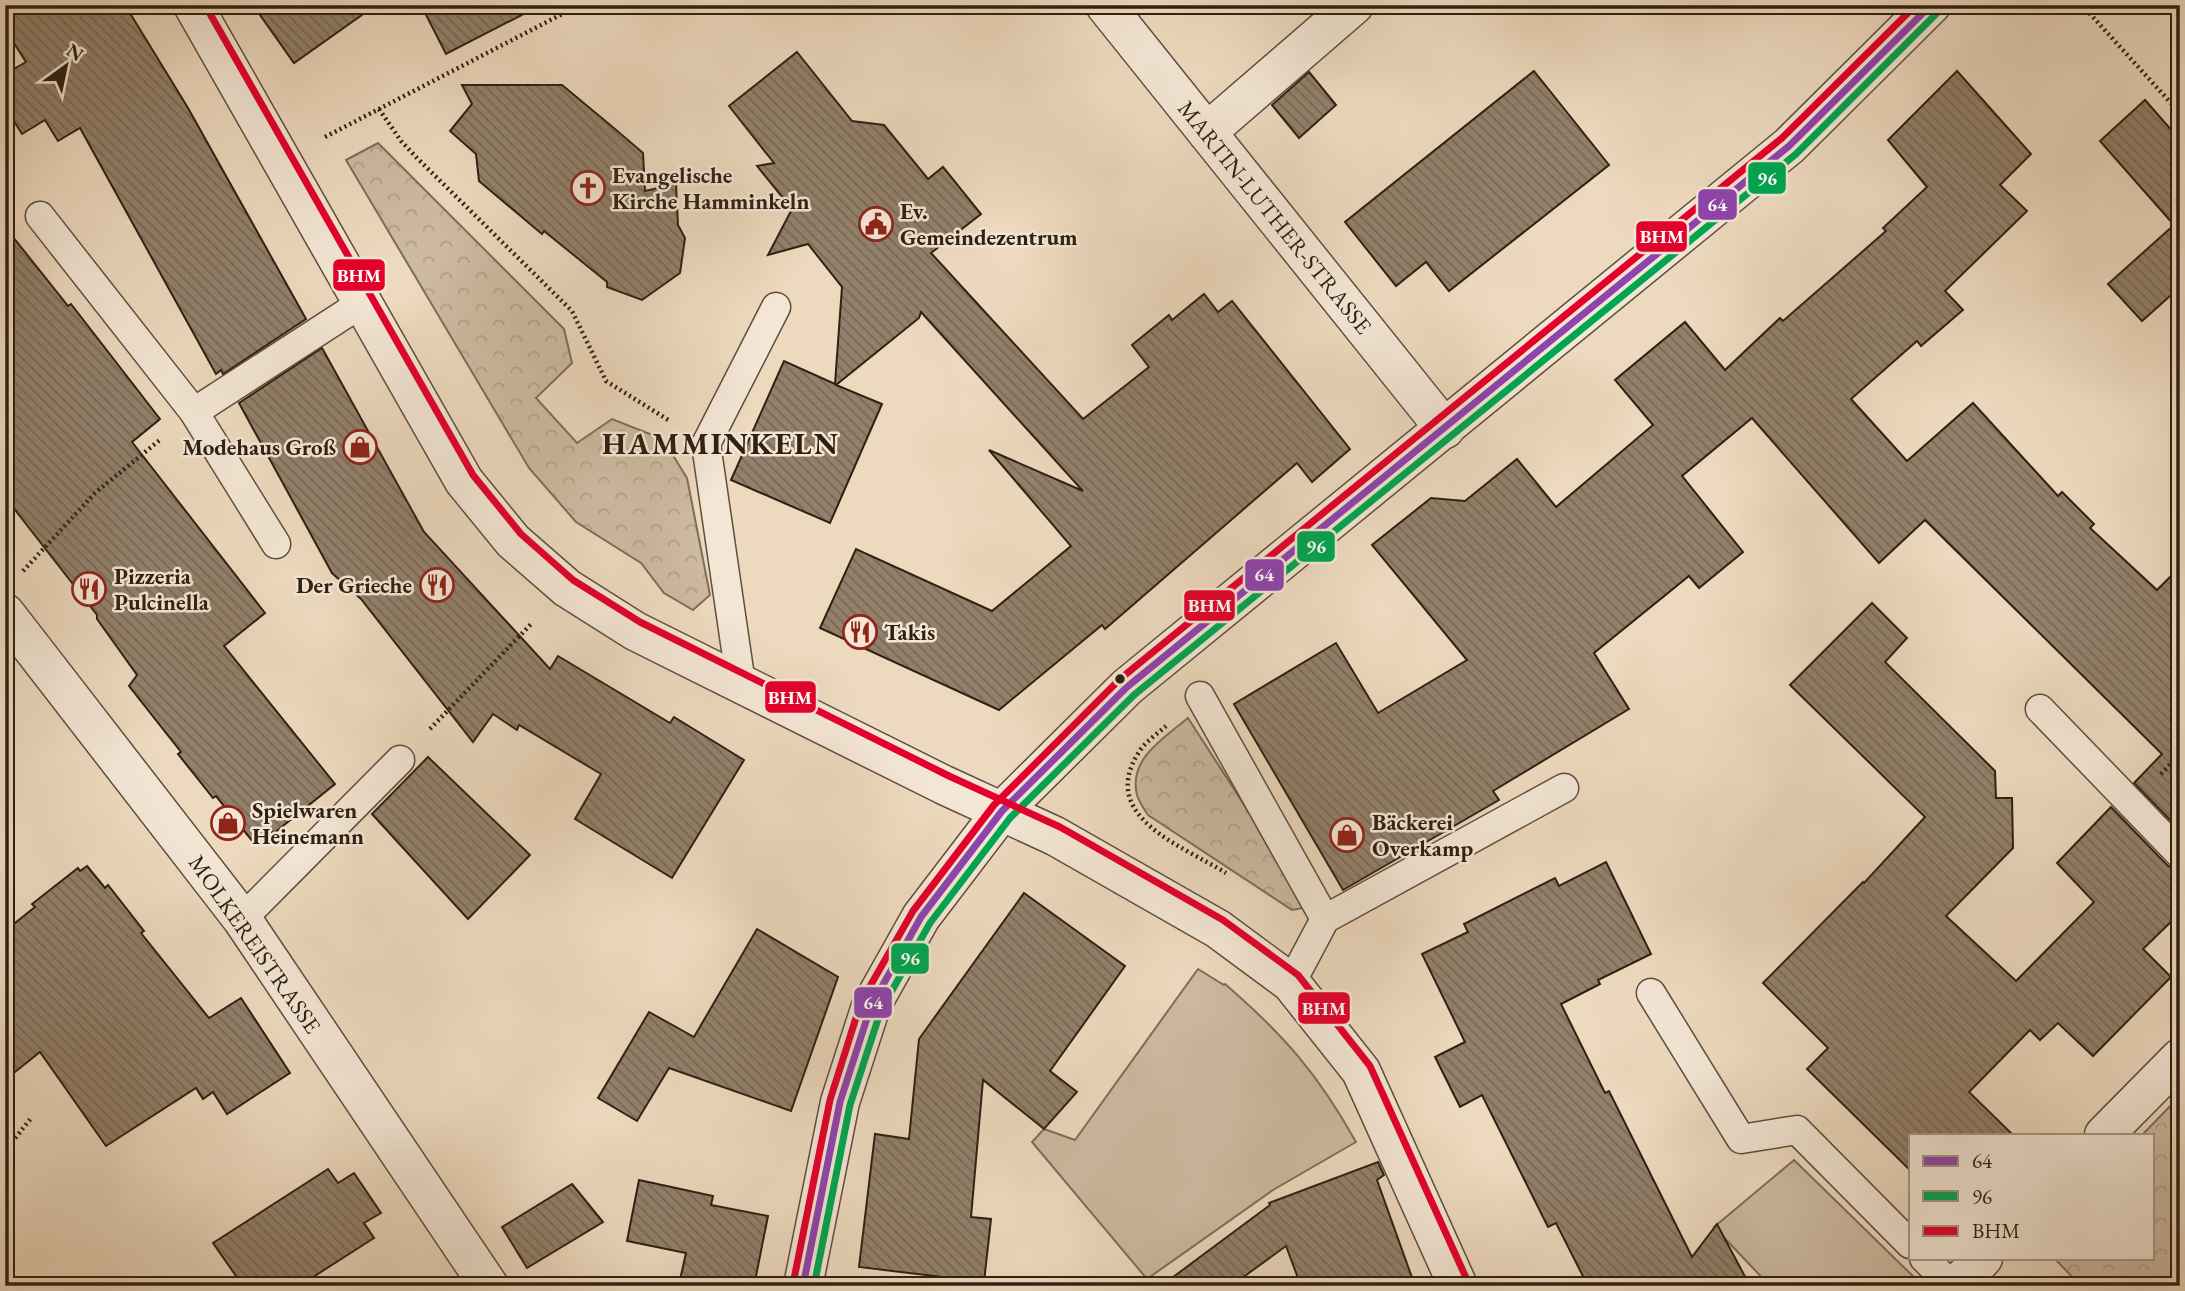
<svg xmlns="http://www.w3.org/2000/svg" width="2185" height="1291" viewBox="0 0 2185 1291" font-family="'EB Garamond',serif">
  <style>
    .green { fill: #cdbaa1; stroke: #7e6d5a; stroke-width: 2 }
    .park { fill: url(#park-crowns); stroke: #7e6d5a; stroke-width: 2 }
    .building { fill: url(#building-back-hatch); stroke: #2f2012; stroke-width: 2 }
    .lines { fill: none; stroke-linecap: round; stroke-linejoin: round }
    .lane-casing { stroke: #5e4e3d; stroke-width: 31 }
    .street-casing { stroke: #5e4e3d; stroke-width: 41 }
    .path { stroke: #2f2012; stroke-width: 4.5; stroke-dasharray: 2 3.5; stroke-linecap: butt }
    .lane { stroke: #f3e6d5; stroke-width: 28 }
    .street { stroke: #f3e6d5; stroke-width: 38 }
    .bus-1-casing { stroke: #f3e6d5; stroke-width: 12 }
    .bus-2-casing { stroke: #f3e6d5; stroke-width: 12 }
    .bus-3-casing { stroke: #f3e6d5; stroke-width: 12 }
    .bus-1 { stroke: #8e44ad; stroke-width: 7 }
    .bus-2 { stroke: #00a651; stroke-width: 7 }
    .bus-3 { stroke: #e4002b; stroke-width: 7 }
    .bus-dot { fill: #2f2012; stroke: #f3e6d5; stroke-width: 2.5 }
    .labels { text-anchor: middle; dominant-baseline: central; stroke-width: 5; stroke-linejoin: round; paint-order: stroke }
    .poi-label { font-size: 23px; font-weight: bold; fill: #2f2012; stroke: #f3e6d5; text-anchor: start }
    .street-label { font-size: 23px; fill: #2f2012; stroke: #f3e6d5 }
    .district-label { font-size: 30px; font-weight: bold; letter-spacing: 2px; fill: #2f2012; stroke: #f3e6d5 }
    .line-badge { stroke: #f3e6d5; stroke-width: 2.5 }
    .badge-label { font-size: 19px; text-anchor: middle; font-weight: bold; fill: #fff }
  </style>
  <defs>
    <pattern id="park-crowns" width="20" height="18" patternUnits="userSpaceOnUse" patternTransform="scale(1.75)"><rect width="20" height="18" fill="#cdbaa1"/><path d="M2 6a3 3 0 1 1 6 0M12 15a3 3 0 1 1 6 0" fill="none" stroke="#b0a08a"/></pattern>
    <pattern id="building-back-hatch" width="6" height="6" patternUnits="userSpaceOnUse" patternTransform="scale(1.75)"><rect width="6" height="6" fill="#92806b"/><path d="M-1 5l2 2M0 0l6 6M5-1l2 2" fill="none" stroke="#786857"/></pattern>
  </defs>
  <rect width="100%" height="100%" fill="#edd9be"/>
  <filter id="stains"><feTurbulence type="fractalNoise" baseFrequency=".00286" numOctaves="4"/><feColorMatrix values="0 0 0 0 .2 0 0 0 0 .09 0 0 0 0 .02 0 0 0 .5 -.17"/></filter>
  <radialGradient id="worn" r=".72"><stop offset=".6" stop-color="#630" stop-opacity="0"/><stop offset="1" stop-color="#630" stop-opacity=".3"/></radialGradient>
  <g class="green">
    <path d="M1198,969l26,16 1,-1c59,51 93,90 131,158l-83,48 -126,89 -115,-137 12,-13 31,11z"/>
    <polygon points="1794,1160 1920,1283 1918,1286 1770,1286 1714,1227"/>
  </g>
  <g class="park">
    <polygon points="378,143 564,329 572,363 536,398 577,443 612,419 663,439 687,478 710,595 693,610 664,593 641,563 576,522 529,468 346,160"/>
    <path d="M1188,718l117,181 -2,9 -11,2 -144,-95c-4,-6 -9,-13 -11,-20 -9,-36 27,-57 51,-77z"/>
    <polygon points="2180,1096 2180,1286 2081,1286 2054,1258 2152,1258 2152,1135 2142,1135"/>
  </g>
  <g class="building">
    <polygon points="5,5 125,5 188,108 306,319 223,374 221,370 216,374 80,128 58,141 45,120 22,134 5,107 5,74 26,62 5,29"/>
    <polygon points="253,5 376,5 294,63"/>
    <polygon points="421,5 541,5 446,54"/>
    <polygon points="797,52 852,121 884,125 928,179 943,167 981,214 931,253 1083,419 1149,367 1132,345 1169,315 1172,320 1204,294 1218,312 1232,301 1350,449 1312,482 1297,463 1105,629 1102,625 999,710 820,628 856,549 992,611 1071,546 989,450 1083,491 921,312 919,318 836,385 882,404 830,523 731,480 784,361 835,384 842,287 808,244 768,255 792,209 757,166 774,163 729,106"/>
    <polygon points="1534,71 1609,165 1449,291 1426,262 1396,286 1345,222"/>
    <polygon points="1957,71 2031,154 2000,185 2027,211 1945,291 1963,310 1921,346 1917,341 1851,399 1907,461 1973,403 2058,496 2062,492 2094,524 2090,528 2157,590 2180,567 2180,830 2134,783 2162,754 1925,520 1879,563 1752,418 1682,476 1743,552 1699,588 1689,576 1594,653 1629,709 1493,791 1499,800 1343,890 1234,704 1336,643 1378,713 1467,660 1372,545 1431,498 1465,501 1517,459 1556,507 1653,425 1615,380 1685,322 1725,370 1780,318 1783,321 1886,231 1883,228 1927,187 1888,140"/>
    <polygon points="1309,72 1336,105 1299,138 1272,105"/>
    <polygon points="462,85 562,85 615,129 643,153 645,191 676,184 678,225 685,238 680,273 642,300 607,287 607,282 544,231 542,234 479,181 476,154 450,131 472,104"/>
    <polygon points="2145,100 2180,140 2180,287 2142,321 2108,284 2174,225 2100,141"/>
    <polygon points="5,227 68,306 71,304 160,419 132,442 265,613 224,646 335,784 273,834 271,830 254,843 216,796 213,798 178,754 181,752 129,686 137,675 97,619 97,615 5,497"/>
    <polygon points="322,348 424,532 550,669 558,656 670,723 674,717 744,760 672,878 575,819 601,774 519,725 517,730 493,714 473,742 361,599 332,573 239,403"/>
    <polygon points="1872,603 1907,638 1885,662 1995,771 1996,798 2012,798 2013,848 1946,916 2016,981 2094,902 2057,863 2111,807 2168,866 2180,870 2180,913 2143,949 2171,977 2093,1056 2058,1023 2040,1040 2030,1030 1969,1092 2013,1135 1910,1135 1910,1170 1807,1069 1828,1048 1763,983 1863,882 1864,883 1925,817 1790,685"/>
    <polygon points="428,757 530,855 468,919 372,814"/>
    <polygon points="1606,862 1651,954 1598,980 1600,984 1561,1004 1605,1093 1609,1091 1692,1257 1717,1224 1750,1286 1588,1286 1556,1223 1548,1227 1482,1095 1460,1107 1435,1057 1465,1042 1422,954 1468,932 1464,924 1555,878 1559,886"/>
    <polygon points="87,866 105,888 108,885 144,931 141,933 209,1018 241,998 290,1073 227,1114 213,1092 203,1099 196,1088 106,1146 40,1052 5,1080 5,931 35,907 32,904 78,868 80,871"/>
    <polygon points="1024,893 1125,966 1050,1071 1077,1092 1044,1129 983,1080 971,1217 991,1219 984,1282 859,1267 875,1134 909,1139 919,1039"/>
    <polygon points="757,929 838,977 791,1111 669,1068 637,1121 598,1098 649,1012 694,1037"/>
    <polygon points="1378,1162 1384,1175 1377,1180 1415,1286 1301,1286 1286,1246 1231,1286 1161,1286 1270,1205 1269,1203"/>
    <polygon points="328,1169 338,1183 354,1173 381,1213 364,1223 374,1238 299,1286 243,1286 213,1243"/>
    <polygon points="639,1180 713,1196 711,1205 768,1216 754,1286 710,1286 680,1280 686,1253 627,1241"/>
    <polygon points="572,1184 603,1222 527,1268 502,1227"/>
  </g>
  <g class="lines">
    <g class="lane-casing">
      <g id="lane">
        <polyline points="40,216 194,412 276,544"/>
        <polyline points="194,412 362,303"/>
        <polyline points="741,684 706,444 776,307"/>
        <polyline points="1200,696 1325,919"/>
        <polyline points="2040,709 2180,854"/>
        <polyline points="242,919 400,760"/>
        <polyline points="1291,983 1325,919 1564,788"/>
        <polyline points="1651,993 1741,1139 1797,1130 1910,1244"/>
        <polyline points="1924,1258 1952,1286"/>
      </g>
    </g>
    <g class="street-casing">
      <g id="street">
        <polyline points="193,5 464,481 513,541 567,588 635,631 944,785 1055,836 1218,929 1291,983 1361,1071 1458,1286"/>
        <polyline points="1105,5 1445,429"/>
        <polyline points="1207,132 1354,5"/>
        <polyline points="5,613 242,919 489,1286"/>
        <polyline points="2104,1135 2180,1058"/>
        <polyline points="803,1286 840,1102 871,1006 921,917 1002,811 1127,687 1789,146 1931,5"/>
        <polyline points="1956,1286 1983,1258"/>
      </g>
    </g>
    <g class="path">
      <polyline points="2082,5 2180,113"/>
      <polyline points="379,109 401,141 417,158 572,311 606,381 670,421"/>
      <polyline points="325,137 568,11 574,5"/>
      <polyline points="23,571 95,493 161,439"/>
      <path d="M1166,726c-9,8 -21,16 -27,26 -42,65 44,94 87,121"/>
      <polyline points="430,729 533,622"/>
      <polyline points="2161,774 2180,754"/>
      <polyline points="5,1151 32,1117"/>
    </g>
    <use href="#lane" class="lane"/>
    <use href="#street" class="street"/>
    <g class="bus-1-casing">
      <polyline id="bus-1" points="803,1286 840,1102 871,1006 921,917 1002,811 1127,687 1789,146 1931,5"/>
    </g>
    <g class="bus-2-casing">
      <polyline id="bus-2" points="814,1286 850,1105 881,1010 930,923 1010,818 1134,695 1796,154 1938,12"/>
    </g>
    <g class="bus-3-casing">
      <g id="bus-3">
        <polyline points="205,5 473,475 521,534 573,580 640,622 949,776 1060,827 1223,920 1298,975 1370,1066 1468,1282"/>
        <polyline points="793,1284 830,1100 861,1002 913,911 994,805 1120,679 1782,138 1916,5"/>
      </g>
    </g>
    <use href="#bus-1" class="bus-1"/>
    <use href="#bus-2" class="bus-2"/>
    <use href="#bus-3" class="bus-3"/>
  </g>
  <defs>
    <g id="church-ring" transform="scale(1.75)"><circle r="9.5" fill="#f3e6d5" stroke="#8f2418" stroke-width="1.5"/><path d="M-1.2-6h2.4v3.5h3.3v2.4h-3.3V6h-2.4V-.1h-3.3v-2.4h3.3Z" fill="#8f2418"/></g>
    <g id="civic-ring" transform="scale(1.75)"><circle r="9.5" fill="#f3e6d5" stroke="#8f2418" stroke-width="1.5"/><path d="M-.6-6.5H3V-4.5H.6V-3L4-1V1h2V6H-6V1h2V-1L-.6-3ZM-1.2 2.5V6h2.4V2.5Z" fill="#8f2418"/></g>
    <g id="shop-ring" transform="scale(1.75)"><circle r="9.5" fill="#f3e6d5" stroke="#8f2418" stroke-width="1.5"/><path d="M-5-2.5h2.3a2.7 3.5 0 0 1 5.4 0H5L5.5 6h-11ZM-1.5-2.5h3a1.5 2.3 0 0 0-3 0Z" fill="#8f2418"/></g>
    <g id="restaurant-ring" transform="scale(1.75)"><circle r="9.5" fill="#f3e6d5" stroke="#8f2418" stroke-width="1.5"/><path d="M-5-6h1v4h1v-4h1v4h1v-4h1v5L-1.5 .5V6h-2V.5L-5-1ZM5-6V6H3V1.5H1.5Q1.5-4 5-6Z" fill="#8f2418"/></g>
  </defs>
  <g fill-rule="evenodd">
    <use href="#church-ring" x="588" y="188"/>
    <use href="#civic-ring" x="876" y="224"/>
    <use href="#shop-ring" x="360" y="447"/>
    <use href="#restaurant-ring" x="437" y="585"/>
    <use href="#restaurant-ring" x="89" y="589"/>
    <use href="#restaurant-ring" x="860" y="632"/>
    <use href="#shop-ring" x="228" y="823"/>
    <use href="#shop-ring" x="1347" y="835"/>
  </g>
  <circle class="bus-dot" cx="1120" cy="679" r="6"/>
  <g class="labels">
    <g class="poi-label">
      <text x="612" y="175">Evangelische<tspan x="612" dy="26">Kirche Hamminkeln</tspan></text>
      <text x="900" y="211">Ev.<tspan x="900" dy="26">Gemeindezentrum</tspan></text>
      <text x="336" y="447" text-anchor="end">Modehaus Groß</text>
      <text x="114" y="576">Pizzeria<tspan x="114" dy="26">Pulcinella</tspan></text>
      <text x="412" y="585" text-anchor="end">Der Grieche</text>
      <text x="884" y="632">Takis</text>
      <text x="252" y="810">Spielwaren<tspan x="252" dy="26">Heinemann</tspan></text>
      <text x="1372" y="822">Bäckerei<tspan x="1372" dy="26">Overkamp</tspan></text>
    </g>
    <g class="street-label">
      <text transform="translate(1275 217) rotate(51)">MARTIN-LUTHER-STRASSE</text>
      <text transform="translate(255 944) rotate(55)">MOLKEREISTRASSE</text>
    </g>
    <g class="district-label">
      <text x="721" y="443">HAMMINKELN</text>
    </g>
  </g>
  <g class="line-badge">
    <rect x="1747" y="161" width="40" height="34" rx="7" fill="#00a651"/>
    <rect x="1697" y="188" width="41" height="33" rx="7" fill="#8e44ad"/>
    <rect x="1635" y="220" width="53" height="33" rx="7" fill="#e4002b"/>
    <rect x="332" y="258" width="54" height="34" rx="7" fill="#e4002b"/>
    <rect x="1296" y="530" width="40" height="33" rx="7" fill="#00a651"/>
    <rect x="1244" y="558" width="41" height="34" rx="7" fill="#8e44ad"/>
    <rect x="1183" y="589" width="53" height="33" rx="7" fill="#e4002b"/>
    <rect x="764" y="680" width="53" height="34" rx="7" fill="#e4002b"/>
    <rect x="890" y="942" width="40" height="33" rx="7" fill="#00a651"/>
    <rect x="853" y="986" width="40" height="33" rx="7" fill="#8e44ad"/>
    <rect x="1297" y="991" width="54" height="34" rx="7" fill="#e4002b"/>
  </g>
  <g class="badge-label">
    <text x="1767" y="185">96</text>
    <text x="1717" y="211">64</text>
    <text x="1662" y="243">BHM</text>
    <text x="359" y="282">BHM</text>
    <text x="1316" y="553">96</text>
    <text x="1264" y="581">64</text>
    <text x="1210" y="612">BHM</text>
    <text x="790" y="704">BHM</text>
    <text x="910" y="965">96</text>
    <text x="873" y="1009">64</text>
    <text x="1324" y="1015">BHM</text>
  </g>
  <rect width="2185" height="1291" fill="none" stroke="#edd9be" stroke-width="28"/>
  <rect x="7" y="7" width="2171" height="1277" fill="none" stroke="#2f2012" stroke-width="3.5"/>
  <rect x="14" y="14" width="2157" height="1263" fill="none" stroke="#2f2012" stroke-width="2"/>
  <rect x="1909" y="1134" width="245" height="126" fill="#f3e6d5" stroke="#a59787" stroke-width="2"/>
  <rect x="1923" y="1156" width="35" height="10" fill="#8e44ad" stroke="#a59787" stroke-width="2"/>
  <text x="1972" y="1168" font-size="21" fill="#2f2012">64</text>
  <rect x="1923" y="1191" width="35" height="10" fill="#00a651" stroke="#a59787" stroke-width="2"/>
  <text x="1972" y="1204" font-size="21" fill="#2f2012">96</text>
  <rect x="1923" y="1226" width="35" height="10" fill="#e4002b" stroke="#a59787" stroke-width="2"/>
  <text x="1972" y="1238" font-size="21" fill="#2f2012">BHM</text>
  <g transform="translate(66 66) rotate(33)" stroke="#f3e6d5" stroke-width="5" paint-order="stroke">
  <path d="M0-5L12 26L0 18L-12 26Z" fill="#2f2012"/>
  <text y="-10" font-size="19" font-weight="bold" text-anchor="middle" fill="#2f2012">N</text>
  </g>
  <rect width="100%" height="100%" filter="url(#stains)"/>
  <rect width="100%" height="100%" fill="url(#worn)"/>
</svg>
